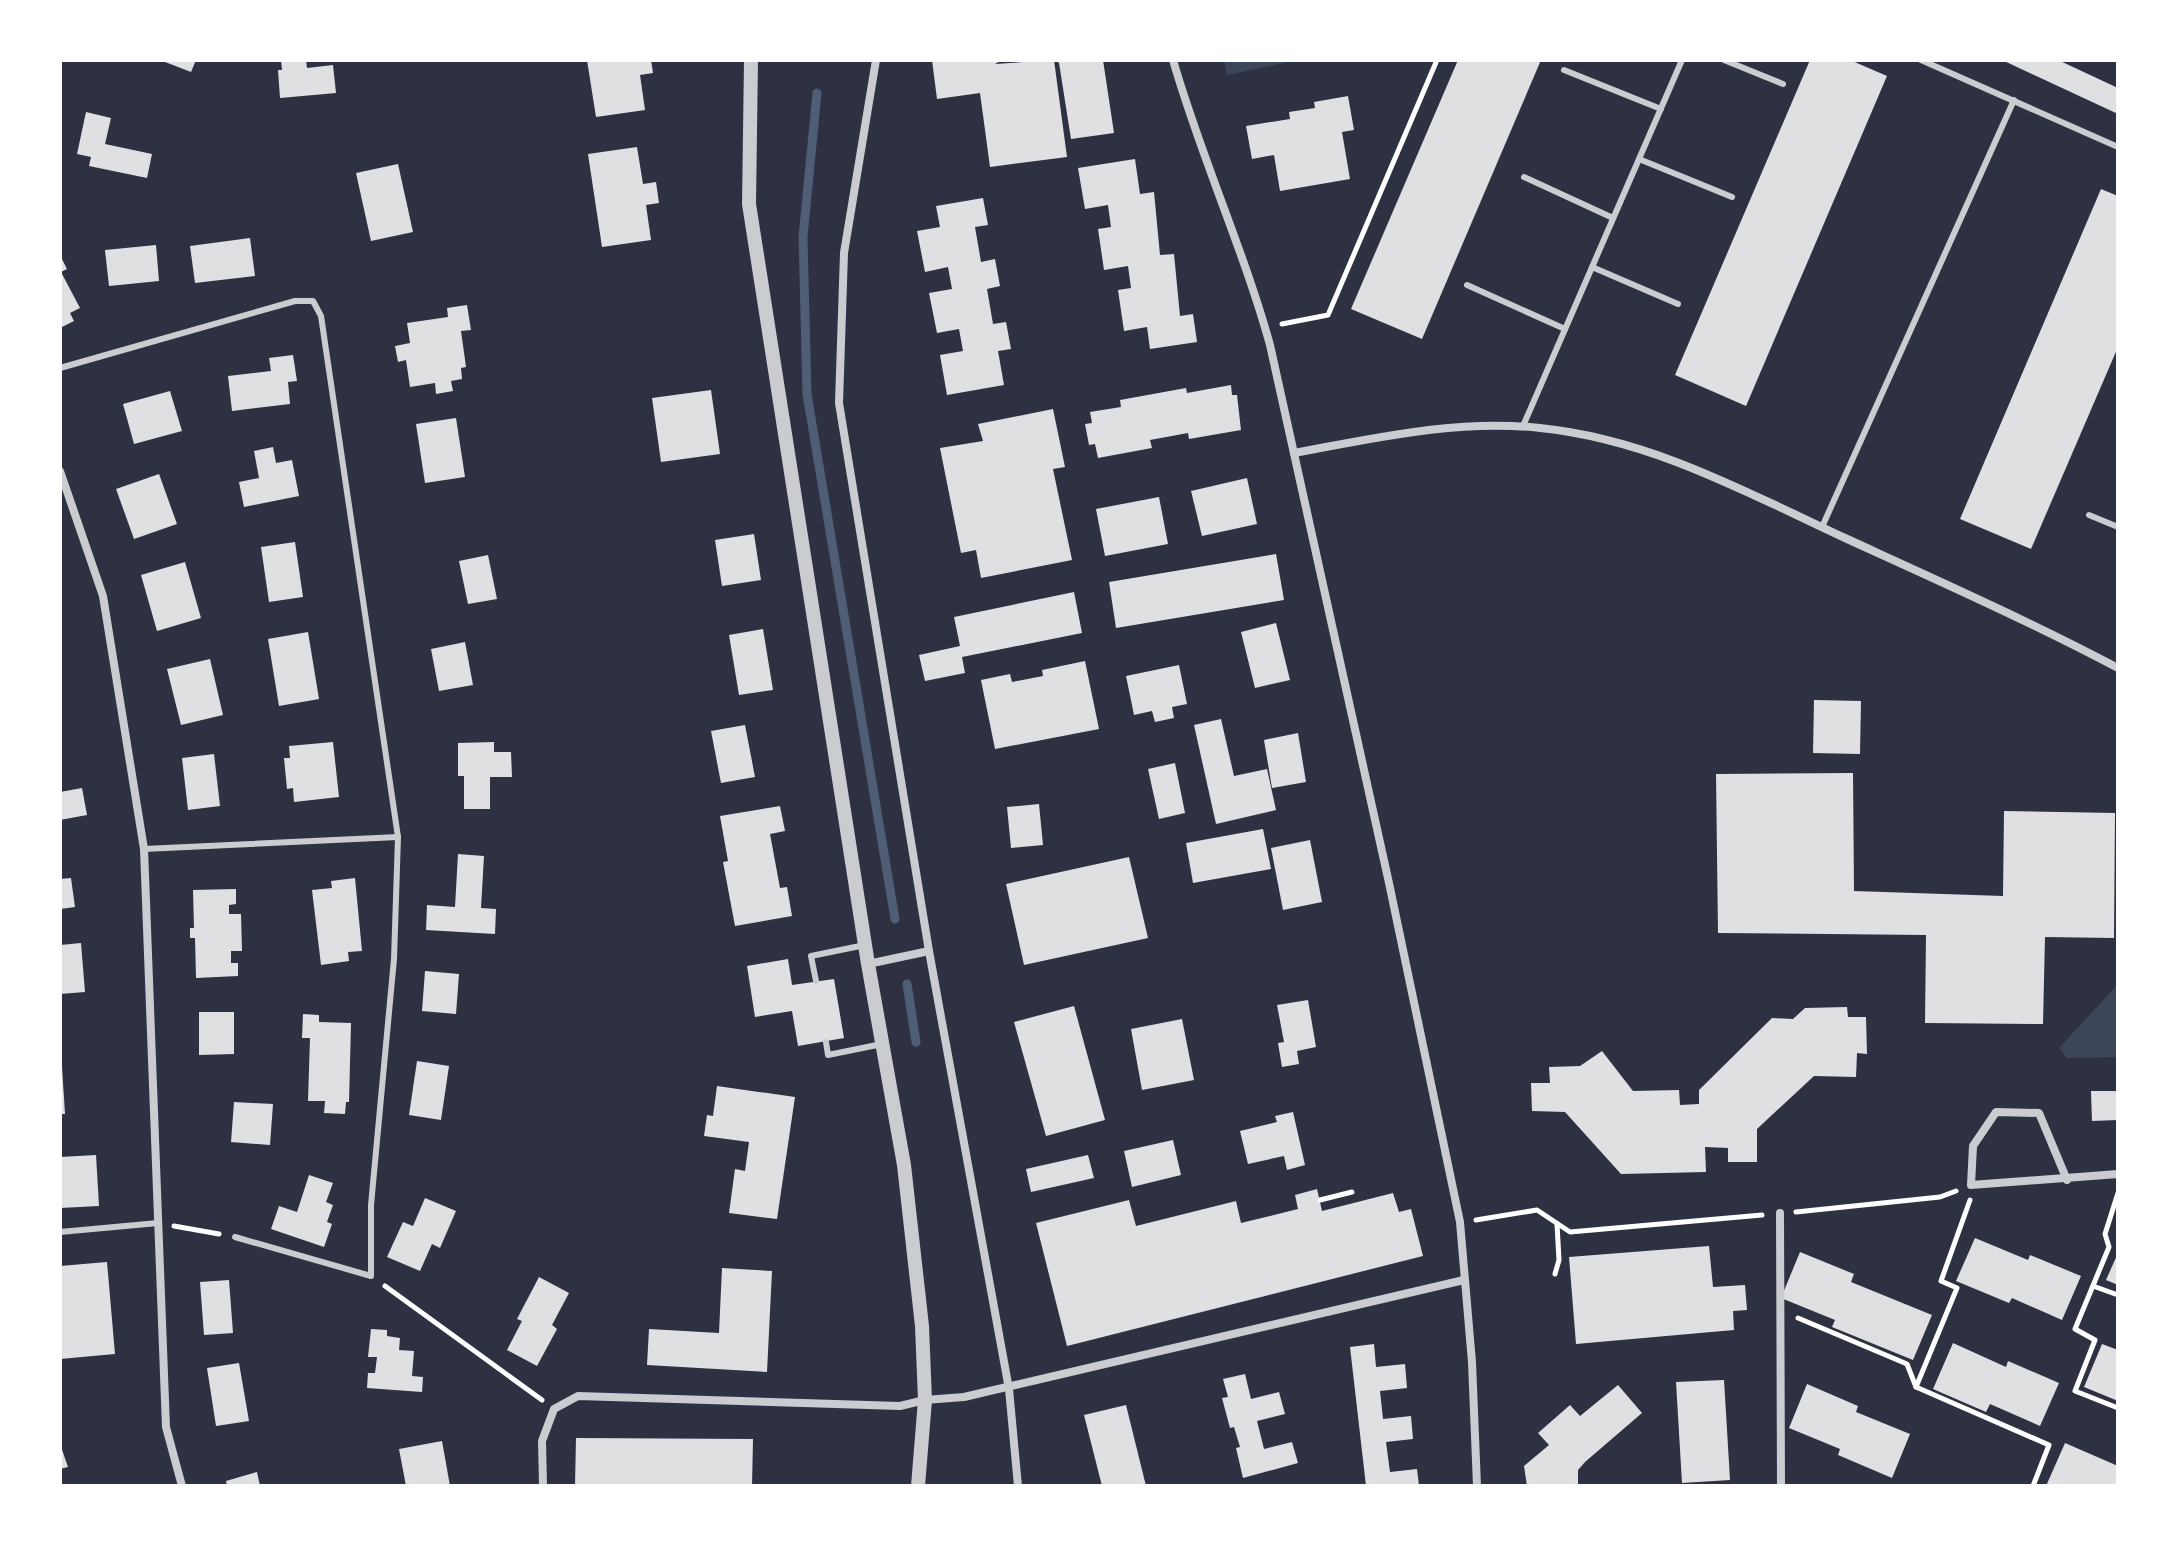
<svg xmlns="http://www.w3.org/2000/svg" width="2178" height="1546" viewBox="0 0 2178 1546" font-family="'Zilla Slab',serif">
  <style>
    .green { fill: #3c4559 }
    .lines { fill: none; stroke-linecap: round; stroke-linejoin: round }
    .stream { stroke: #4f5d75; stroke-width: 9 }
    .building { fill: #e0e0e3 }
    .path { stroke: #fff; stroke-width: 5 }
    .service { stroke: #caccd0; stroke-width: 6 }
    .minor { stroke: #caccd0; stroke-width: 8 }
    .tertiary { stroke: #caccd0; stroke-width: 14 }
  </style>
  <rect width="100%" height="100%" fill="#2d3142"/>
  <g class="green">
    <polygon points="1224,60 1298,60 1227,75"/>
    <polygon points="2118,984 2118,1057 2067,1058 2059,1048"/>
  </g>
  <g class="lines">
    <g class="stream">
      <polyline points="817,93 803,237 807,394 895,919"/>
      <polyline points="907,984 916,1042"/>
    </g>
  </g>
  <g class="building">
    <polygon points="160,60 196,60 191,72"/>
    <polygon points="281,60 306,60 307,68 333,65 336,93 280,98 278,70 282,70"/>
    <polygon points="587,60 651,60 653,73 640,75 645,110 596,117"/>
    <polygon points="932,60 1002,60 995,64 1054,60 1067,157 990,167 980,93 937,99"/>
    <polygon points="1056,60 1103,60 1114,133 1071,139 1059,63"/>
    <polygon points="1458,60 1541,60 1422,339 1351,309"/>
    <polygon points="1810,60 1850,60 1887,76 1746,406 1675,375"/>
    <polygon points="2002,60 2058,60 2118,88 2118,114"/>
    <polygon points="1348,96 1354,130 1342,132 1350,179 1280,191 1274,155 1252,159 1246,126 1290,119 1289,112 1315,108 1314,102"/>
    <polygon points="86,112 111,118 105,144 152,154 147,178 89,166 91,157 77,154"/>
    <polygon points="637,147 643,184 656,182 659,203 646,205 651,240 602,247 588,154"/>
    <polygon points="1135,159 1140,194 1154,192 1160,255 1174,254 1180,316 1193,314 1197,342 1150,349 1147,327 1124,331 1118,290 1131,288 1128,266 1104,270 1098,229 1111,227 1108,205 1085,209 1078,168"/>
    <polygon points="398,164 413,232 371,241 356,173"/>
    <polygon points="2101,189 2118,196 2118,347 2031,549 1960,519"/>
    <polygon points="983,198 988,225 975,227 981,262 995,259 1000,286 987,289 993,324 1006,322 1011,349 998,351 1004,385 947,395 940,355 963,351 959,329 937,333 929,293 952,289 948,267 925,272 917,231 940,227 936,206"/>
    <polygon points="250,238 255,276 195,283 190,246"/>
    <polygon points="156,245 159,281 109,286 105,250"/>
    <polygon points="60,255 67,269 61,272 80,308 70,313 74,321 60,328"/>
    <polygon points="467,305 471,330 461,331 466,367 461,368 462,379 451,381 453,391 436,394 435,383 410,387 406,360 398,362 395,346 410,343 407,323 448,317 447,308"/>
    <polygon points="293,355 297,381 288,382 290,404 232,411 228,376 271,371 269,358"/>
    <polygon points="1231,385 1232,395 1237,395 1241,430 1189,439 1188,433 1150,440 1152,448 1098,458 1095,444 1089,445 1085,424 1092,423 1090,412 1121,407 1120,400 1186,388 1187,393"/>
    <polygon points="711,390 720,454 661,462 652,398"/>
    <polygon points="170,391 182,431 134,444 123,404"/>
    <polygon points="1053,409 1065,467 1053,469 1072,560 981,578 976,550 961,553 940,448 983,441 978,424"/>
    <polygon points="456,418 465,477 425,483 416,424"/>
    <polygon points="273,447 276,463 292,460 299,496 244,507 239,482 259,478 254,451"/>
    <polygon points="159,474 177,524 134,539 116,489"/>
    <polygon points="1247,478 1257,524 1202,536 1191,491"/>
    <polygon points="1159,497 1168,544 1105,556 1096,509"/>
    <polygon points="754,534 761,580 722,586 715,540"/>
    <polygon points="295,542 303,597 269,602 261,547"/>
    <polygon points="1276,554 1284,600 1116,628 1109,582"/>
    <polygon points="488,555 497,599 468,604 459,561"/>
    <polygon points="185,562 201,618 157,631 141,575"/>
    <polygon points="1074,592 1082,633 962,657 965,673 925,681 919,655 960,646 954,617"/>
    <polygon points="1276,623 1290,680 1255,688 1241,632"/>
    <polygon points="763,629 773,690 739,695 729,635"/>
    <polygon points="308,632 319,699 279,706 268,639"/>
    <polygon points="465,642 473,685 439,691 431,649"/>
    <polygon points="210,659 223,715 181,725 167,669"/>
    <polygon points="1085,661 1099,729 995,749 981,680 1010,674 1012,682 1043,676 1042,670"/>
    <polygon points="1179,665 1187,704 1172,707 1174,718 1155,722 1152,711 1134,715 1126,676"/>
    <polygon points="1814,700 1861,701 1860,754 1813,753"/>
    <polygon points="1221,719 1234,776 1267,769 1276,810 1216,824 1194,725"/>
    <polygon points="745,725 755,777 721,783 711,731"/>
    <polygon points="1298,733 1306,782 1272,788 1264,740"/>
    <polygon points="333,742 339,797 294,802 293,788 287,789 284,758 290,758 289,746"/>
    <polygon points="494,742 494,752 511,752 512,777 490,777 490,809 464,809 464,776 458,776 458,743"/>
    <polygon points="214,754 220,806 188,810 182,758"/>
    <polygon points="1175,763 1185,813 1159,819 1148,769"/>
    <polygon points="1853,773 1854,891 2003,896 2004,811 2115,813 2114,938 2045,937 2043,1024 1925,1023 1926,935 1718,933 1716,774"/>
    <polygon points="82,788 87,815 60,820 60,792"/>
    <polygon points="1039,804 1043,845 1011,848 1007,807"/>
    <polygon points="780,806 785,831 770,834 780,888 787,887 792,916 735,926 723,862 728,861 720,816"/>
    <polygon points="1263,829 1271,869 1193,883 1186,843"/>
    <polygon points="1310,840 1322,902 1283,910 1271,848"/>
    <polygon points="458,854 484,856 481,908 496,909 495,934 426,930 427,905 455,907"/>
    <polygon points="1129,857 1148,938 1024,965 1006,884"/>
    <polygon points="71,878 75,907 60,909 60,879"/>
    <polygon points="355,878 362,951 348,952 349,961 321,965 312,890 332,888 331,881"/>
    <polygon points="236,889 236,904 229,905 229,914 241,914 242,951 231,951 231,963 238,963 238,976 196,978 195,938 190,938 190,928 194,928 193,890"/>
    <polygon points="81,943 85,992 60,994 60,945"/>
    <polygon points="788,959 792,985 834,979 844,1038 798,1046 792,1011 755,1017 747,966"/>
    <polygon points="425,971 459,974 456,1014 422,1011"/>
    <polygon points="1308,1000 1316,1047 1297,1051 1299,1064 1282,1067 1278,1043 1284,1042 1277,1005"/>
    <polygon points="1074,1006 1105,1120 1046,1136 1014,1022"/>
    <polygon points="1847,1007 1848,1017 1866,1017 1867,1054 1857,1053 1856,1077 1814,1076 1757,1129 1757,1162 1728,1162 1728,1148 1705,1147 1706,1172 1621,1174 1565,1112 1532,1111 1531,1083 1550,1083 1549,1067 1580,1066 1602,1051 1633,1091 1679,1090 1680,1105 1699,1104 1699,1090 1772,1018 1793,1019 1805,1008"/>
    <polygon points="199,1012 234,1012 234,1054 199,1055"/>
    <polygon points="303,1014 319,1015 319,1022 351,1023 349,1102 346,1102 345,1114 324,1113 325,1101 308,1101 310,1038 302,1038"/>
    <polygon points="1182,1019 1194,1080 1142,1090 1131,1029"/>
    <polygon points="417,1061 449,1066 441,1120 409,1115"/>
    <polygon points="60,1067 62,1067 65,1114 60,1114"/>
    <polygon points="717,1086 795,1097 777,1219 729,1213 735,1169 745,1171 749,1142 704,1136 707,1115 713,1116"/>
    <polygon points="2091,1091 2118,1091 2118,1120 2092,1121"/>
    <polygon points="234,1102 273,1104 270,1145 231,1142"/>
    <polygon points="1293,1112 1305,1165 1287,1170 1284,1156 1248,1164 1240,1131 1277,1122 1275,1116"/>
    <polygon points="1173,1140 1181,1175 1132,1187 1124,1151"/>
    <polygon points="96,1155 99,1206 60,1208 60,1157"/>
    <polygon points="1088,1155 1094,1178 1031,1192 1026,1169"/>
    <polygon points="309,1175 333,1183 326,1202 333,1205 327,1222 332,1224 324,1247 271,1229 279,1206 297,1212"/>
    <polygon points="1317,1189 1322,1211 1393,1193 1399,1212 1411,1209 1423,1256 1067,1346 1036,1223 1129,1200 1136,1226 1236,1201 1241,1223 1298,1209 1295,1195"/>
    <polygon points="425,1198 456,1211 440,1248 432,1244 420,1271 387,1257 403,1222 413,1226"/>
    <polygon points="1975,1238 2028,1260 2030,1255 2081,1276 2062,1320 2012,1298 2009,1303 1956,1281"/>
    <polygon points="1709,1246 1713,1287 1745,1285 1747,1310 1733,1311 1734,1330 1576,1344 1569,1257"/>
    <polygon points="1800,1252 1854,1274 1851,1282 1932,1315 1913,1360 1832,1327 1835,1320 1781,1298"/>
    <polygon points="2118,1253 2118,1285 2106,1280"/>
    <polygon points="107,1262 115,1354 60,1359 60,1266"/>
    <polygon points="722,1268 772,1271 767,1372 647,1365 649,1329 719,1333"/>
    <polygon points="539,1277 569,1293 552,1325 557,1329 537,1366 507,1350 522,1321 517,1319"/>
    <polygon points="229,1280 233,1333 204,1335 200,1282"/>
    <polygon points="371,1329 387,1330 387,1336 400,1338 399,1350 414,1351 412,1376 423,1377 422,1392 367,1388 368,1373 375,1373 377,1357 368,1357"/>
    <polygon points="1953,1343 2006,1367 2008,1361 2059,1383 2040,1426 1990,1404 1986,1412 1933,1389"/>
    <polygon points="1374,1344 1376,1367 1405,1364 1407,1388 1380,1391 1383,1419 1411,1416 1413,1439 1386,1442 1390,1472 1417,1469 1419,1486 1366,1486 1350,1347"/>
    <polygon points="2102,1344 2118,1350 2118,1401 2084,1387"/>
    <polygon points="239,1363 249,1421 216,1426 207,1368"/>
    <polygon points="1245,1374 1251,1399 1279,1392 1285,1414 1257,1421 1264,1449 1292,1442 1298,1463 1243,1478 1236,1448 1240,1447 1234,1427 1230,1428 1222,1398 1228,1397 1223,1379"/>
    <polygon points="1724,1380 1730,1480 1682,1483 1676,1382"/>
    <polygon points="1807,1384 1858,1406 1856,1412 1910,1434 1892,1478 1838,1455 1840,1449 1789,1428"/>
    <polygon points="1618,1385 1642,1413 1585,1462 1578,1470 1578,1486 1527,1486 1524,1466 1549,1445 1538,1433 1570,1405 1580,1416"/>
    <polygon points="1126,1405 1146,1486 1102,1486 1084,1415"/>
    <polygon points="576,1438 753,1439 752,1486 575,1486"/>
    <polygon points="442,1441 450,1486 406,1486 399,1449"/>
    <polygon points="2065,1443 2118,1466 2118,1486 2046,1486"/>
    <polygon points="60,1444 68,1467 60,1469"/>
    <polygon points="257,1472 260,1486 227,1486 226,1481"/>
  </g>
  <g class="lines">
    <g class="path">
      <polyline points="1282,324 1328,315 1437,60"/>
      <polyline points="2118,1193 2105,1234 2109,1247 2075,1329 2095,1340 2075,1391 2118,1408"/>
      <polyline points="1320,1200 1352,1192"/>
      <polyline points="1796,1212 1940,1197 1956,1191"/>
      <polyline points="1476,1220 1537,1210 1570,1232 1762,1215"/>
      <polyline points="174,1226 219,1234"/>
      <polyline points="1555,1274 1559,1260 1557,1224"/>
      <polyline points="385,1286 542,1400"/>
      <polyline points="2093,1286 2118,1295"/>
      <polyline points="1798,1318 1907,1364 1916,1387 1957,1288 1941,1281 1970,1200"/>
      <polyline points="1916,1387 2049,1445 2033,1486"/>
    </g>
    <g class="service">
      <polyline points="1724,60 1783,84"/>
      <polyline points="1921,60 2118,147"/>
      <polyline points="1564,70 1661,109"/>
      <polyline points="1639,159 1732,197"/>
      <polyline points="1524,177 1613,218"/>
      <polyline points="1592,267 1678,304"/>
      <polyline points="1467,285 1565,329"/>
      <polyline points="60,368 295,301 313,301 321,316 398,837 394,959 371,1205 371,1276 235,1237"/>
      <polyline points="1523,426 1682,60"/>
      <polyline points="2089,515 2118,527"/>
      <polyline points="1822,527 2014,100"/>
      <polyline points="144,849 398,837"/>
      <polyline points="816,981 811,956 865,945"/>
      <polyline points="826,1042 828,1055 882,1044"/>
      <polyline points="60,1232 158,1223"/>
    </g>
    <g class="minor">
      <polyline points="876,60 844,253 839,403 929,951 1009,1389 1018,1486"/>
      <path d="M1173,60c28,97 70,188 97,285l119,538 71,339 12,140 5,124"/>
      <path d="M1294,453c81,-15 163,-34 246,-25 110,11 206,64 305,110 92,42 184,83 273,130"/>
      <polyline points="60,471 103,596 144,849 166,1427 182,1486"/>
      <polyline points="868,964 929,951"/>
      <polyline points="2067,1180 2039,1113 1996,1112 1973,1146 1971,1185 2118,1174"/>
      <polyline points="1780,1213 1781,1486"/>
      <polyline points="543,1486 542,1441 554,1409 578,1396 900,1406 925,1400 964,1397 1464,1280"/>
    </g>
    <polyline class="tertiary" points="751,60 749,204 868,964 904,1165 922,1326 925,1400 918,1486"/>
  </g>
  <rect width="2178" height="1546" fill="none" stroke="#ffffff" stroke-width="124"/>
</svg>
